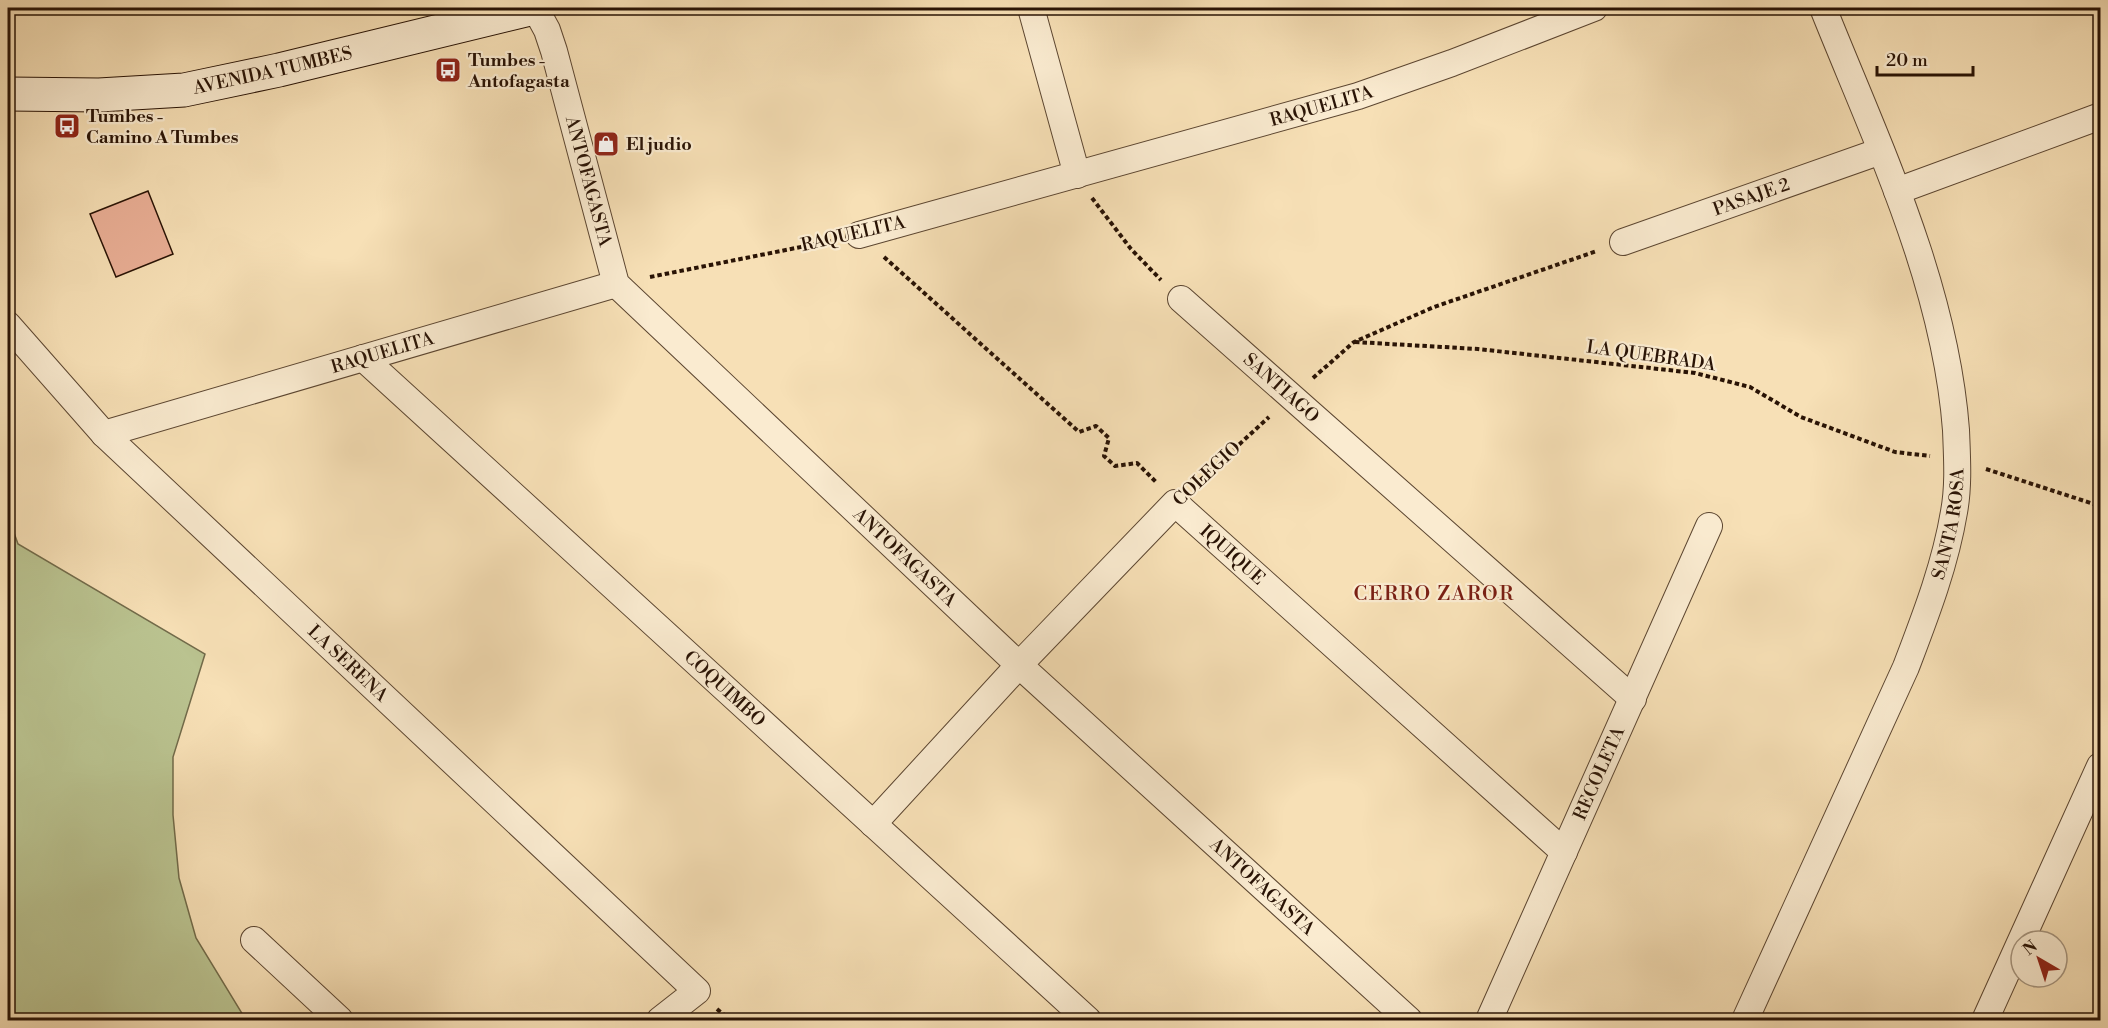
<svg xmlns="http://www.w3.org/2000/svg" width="2108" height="1028" viewBox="0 0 2108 1028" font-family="'Libre Bodoni',serif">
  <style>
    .green { fill: #bac390; stroke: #726b4a; stroke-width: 1.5 }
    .building { fill: #eaaf96; stroke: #291305; stroke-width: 1.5 }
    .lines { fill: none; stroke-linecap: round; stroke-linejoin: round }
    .street-casing { stroke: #5c4631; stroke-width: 28 }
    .secondary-casing { stroke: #291305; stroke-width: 35 }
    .path { stroke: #291305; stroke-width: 4; stroke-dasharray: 4.5 3; stroke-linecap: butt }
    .street { stroke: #faebd0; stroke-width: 26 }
    .secondary { stroke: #faebd0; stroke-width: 33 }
    .labels { text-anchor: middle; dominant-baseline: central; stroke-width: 4.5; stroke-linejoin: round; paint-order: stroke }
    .poi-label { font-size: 18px; font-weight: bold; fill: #291305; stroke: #faebd0; text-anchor: start }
    .street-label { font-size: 18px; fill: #291305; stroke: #faebd0 }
    .neighbourhood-label { font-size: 20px; letter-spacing: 1.5px; fill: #7a1f14; stroke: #faebd0 }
  </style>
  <rect width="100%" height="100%" fill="#f7e0b6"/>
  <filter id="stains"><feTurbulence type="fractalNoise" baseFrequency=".00333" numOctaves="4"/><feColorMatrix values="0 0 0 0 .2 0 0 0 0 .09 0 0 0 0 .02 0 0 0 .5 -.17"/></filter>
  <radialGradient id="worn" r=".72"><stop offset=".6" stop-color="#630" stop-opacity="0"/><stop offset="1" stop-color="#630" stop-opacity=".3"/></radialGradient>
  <polygon class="green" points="8,516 18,544 205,654 173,757 173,815 179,878 196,938 246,1020 8,1020"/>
  <polygon class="building" points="148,191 173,254 116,277 90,214"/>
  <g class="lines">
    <g class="street-casing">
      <g id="street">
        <path id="s1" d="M535,8l12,22 7,21 62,233 403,381 390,355"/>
        <polyline points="1031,8 1077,175"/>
        <polyline points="1897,191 2098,117 2100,122"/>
        <path id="s2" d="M859,235l499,-139 94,-33 142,-55"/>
        <path id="s3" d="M1623,242l258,-91"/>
        <path id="s4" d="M1181,299l452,400"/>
        <path id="s5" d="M8,325l96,109 593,557 -37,29"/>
        <path id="s6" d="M363,358l725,662"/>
        <path id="s7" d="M104,434l512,-150"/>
        <path id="s8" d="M873,824l146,-159 156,-162 389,349"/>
        <polyline points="254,940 340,1020"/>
        <path id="s9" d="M1489,1020l220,-494"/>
        <path id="s10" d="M1745,1020l161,-353c19,-50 39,-101 48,-155 5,-27 3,-55 2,-82 -11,-147 -79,-287 -133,-422"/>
        <polyline points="1985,1020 2100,766"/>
      </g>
    </g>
    <g class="secondary-casing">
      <g id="secondary">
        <path id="s11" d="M8,94l91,1 85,-5 95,-20 255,-62"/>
      </g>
    </g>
    <g class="path">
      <polyline points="1092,198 1131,249 1161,280"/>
      <polyline points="884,257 1079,432 1096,426 1109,438 1104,456 1115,466 1137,463 1156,482"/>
      <polyline points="650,277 831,241"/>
      <polyline points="1355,342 1478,349 1695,373 1750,387 1801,417 1895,452 1930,456"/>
      <polyline points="1313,378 1354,342 1434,307 1597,251"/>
      <polyline points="1986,469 2100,506"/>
      <polyline points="1195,485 1269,417"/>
      <polyline points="717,1009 730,1020"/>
    </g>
    <use href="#street" class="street"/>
    <use href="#secondary" class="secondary"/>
  </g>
  <defs>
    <g id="bus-square" transform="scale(1.35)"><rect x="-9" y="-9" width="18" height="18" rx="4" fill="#8f2418" stroke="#faebd0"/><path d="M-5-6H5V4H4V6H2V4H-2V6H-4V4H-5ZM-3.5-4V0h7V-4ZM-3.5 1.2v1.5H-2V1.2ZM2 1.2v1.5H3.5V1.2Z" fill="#fff"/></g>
    <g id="shop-square" transform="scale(1.35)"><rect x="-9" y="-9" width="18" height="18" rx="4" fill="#8f2418" stroke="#faebd0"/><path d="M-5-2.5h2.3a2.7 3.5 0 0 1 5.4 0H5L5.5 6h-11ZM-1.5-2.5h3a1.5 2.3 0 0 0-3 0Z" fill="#fff"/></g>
  </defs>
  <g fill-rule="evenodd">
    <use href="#bus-square" x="448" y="70"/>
    <use href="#bus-square" x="67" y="126"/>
    <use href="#shop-square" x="606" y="144"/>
  </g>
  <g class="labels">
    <g class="poi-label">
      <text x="468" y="60">Tumbes -<tspan x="468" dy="21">Antofagasta</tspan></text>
      <text x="86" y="116">Tumbes -<tspan x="86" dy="21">Camino A Tumbes</tspan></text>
      <text x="626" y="144">El judio</text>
    </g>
    <g class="street-label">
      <text stroke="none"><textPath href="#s11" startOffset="267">AVENIDA TUMBES</textPath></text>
      <text stroke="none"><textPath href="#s2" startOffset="480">RAQUELITA</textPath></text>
      <text stroke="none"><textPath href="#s1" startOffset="182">ANTOFAGASTA</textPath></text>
      <text stroke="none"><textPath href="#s3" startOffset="136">PASAJE 2</textPath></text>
      <text transform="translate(853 234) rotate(-13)">RAQUELITA</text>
      <text stroke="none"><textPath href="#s7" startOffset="290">RAQUELITA</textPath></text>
      <text transform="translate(1651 356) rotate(8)">LA QUEBRADA</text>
      <text stroke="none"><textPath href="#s4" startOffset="134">SANTIAGO</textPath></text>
      <text transform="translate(1207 474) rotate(-43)">COLEGIO</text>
      <text stroke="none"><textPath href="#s10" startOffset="538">SANTA ROSA</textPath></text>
      <text stroke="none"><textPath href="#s8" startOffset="518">IQUIQUE</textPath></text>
      <text stroke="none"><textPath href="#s1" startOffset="686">ANTOFAGASTA</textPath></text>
      <text stroke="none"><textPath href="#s5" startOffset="480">LA SERENA</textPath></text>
      <text stroke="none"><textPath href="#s6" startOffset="490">COQUIMBO</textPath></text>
      <text stroke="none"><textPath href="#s9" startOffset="270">RECOLETA</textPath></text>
      <text stroke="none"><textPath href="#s1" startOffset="1172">ANTOFAGASTA</textPath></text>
    </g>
    <g class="neighbourhood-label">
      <text x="1434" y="594">CERRO ZAROR</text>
    </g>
  </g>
  <rect width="2108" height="1028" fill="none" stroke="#f7e0b6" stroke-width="30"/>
  <rect x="9" y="9" width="2090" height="1010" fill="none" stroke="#291305" stroke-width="3"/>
  <rect x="15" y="15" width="2078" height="998" fill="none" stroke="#291305" stroke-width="1.5"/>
  <g transform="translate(2039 959) rotate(321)"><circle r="28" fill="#faebd0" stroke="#a6957f" stroke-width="1.5"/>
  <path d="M0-4.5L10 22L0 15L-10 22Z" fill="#8f2418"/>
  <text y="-9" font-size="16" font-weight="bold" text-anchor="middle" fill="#291305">N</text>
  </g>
  <path d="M1877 66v9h96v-9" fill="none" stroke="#291305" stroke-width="3"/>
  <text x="1886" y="66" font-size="18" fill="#291305" stroke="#faebd0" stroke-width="4.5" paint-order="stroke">20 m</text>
  <rect width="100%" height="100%" filter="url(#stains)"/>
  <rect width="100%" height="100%" fill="url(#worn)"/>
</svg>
